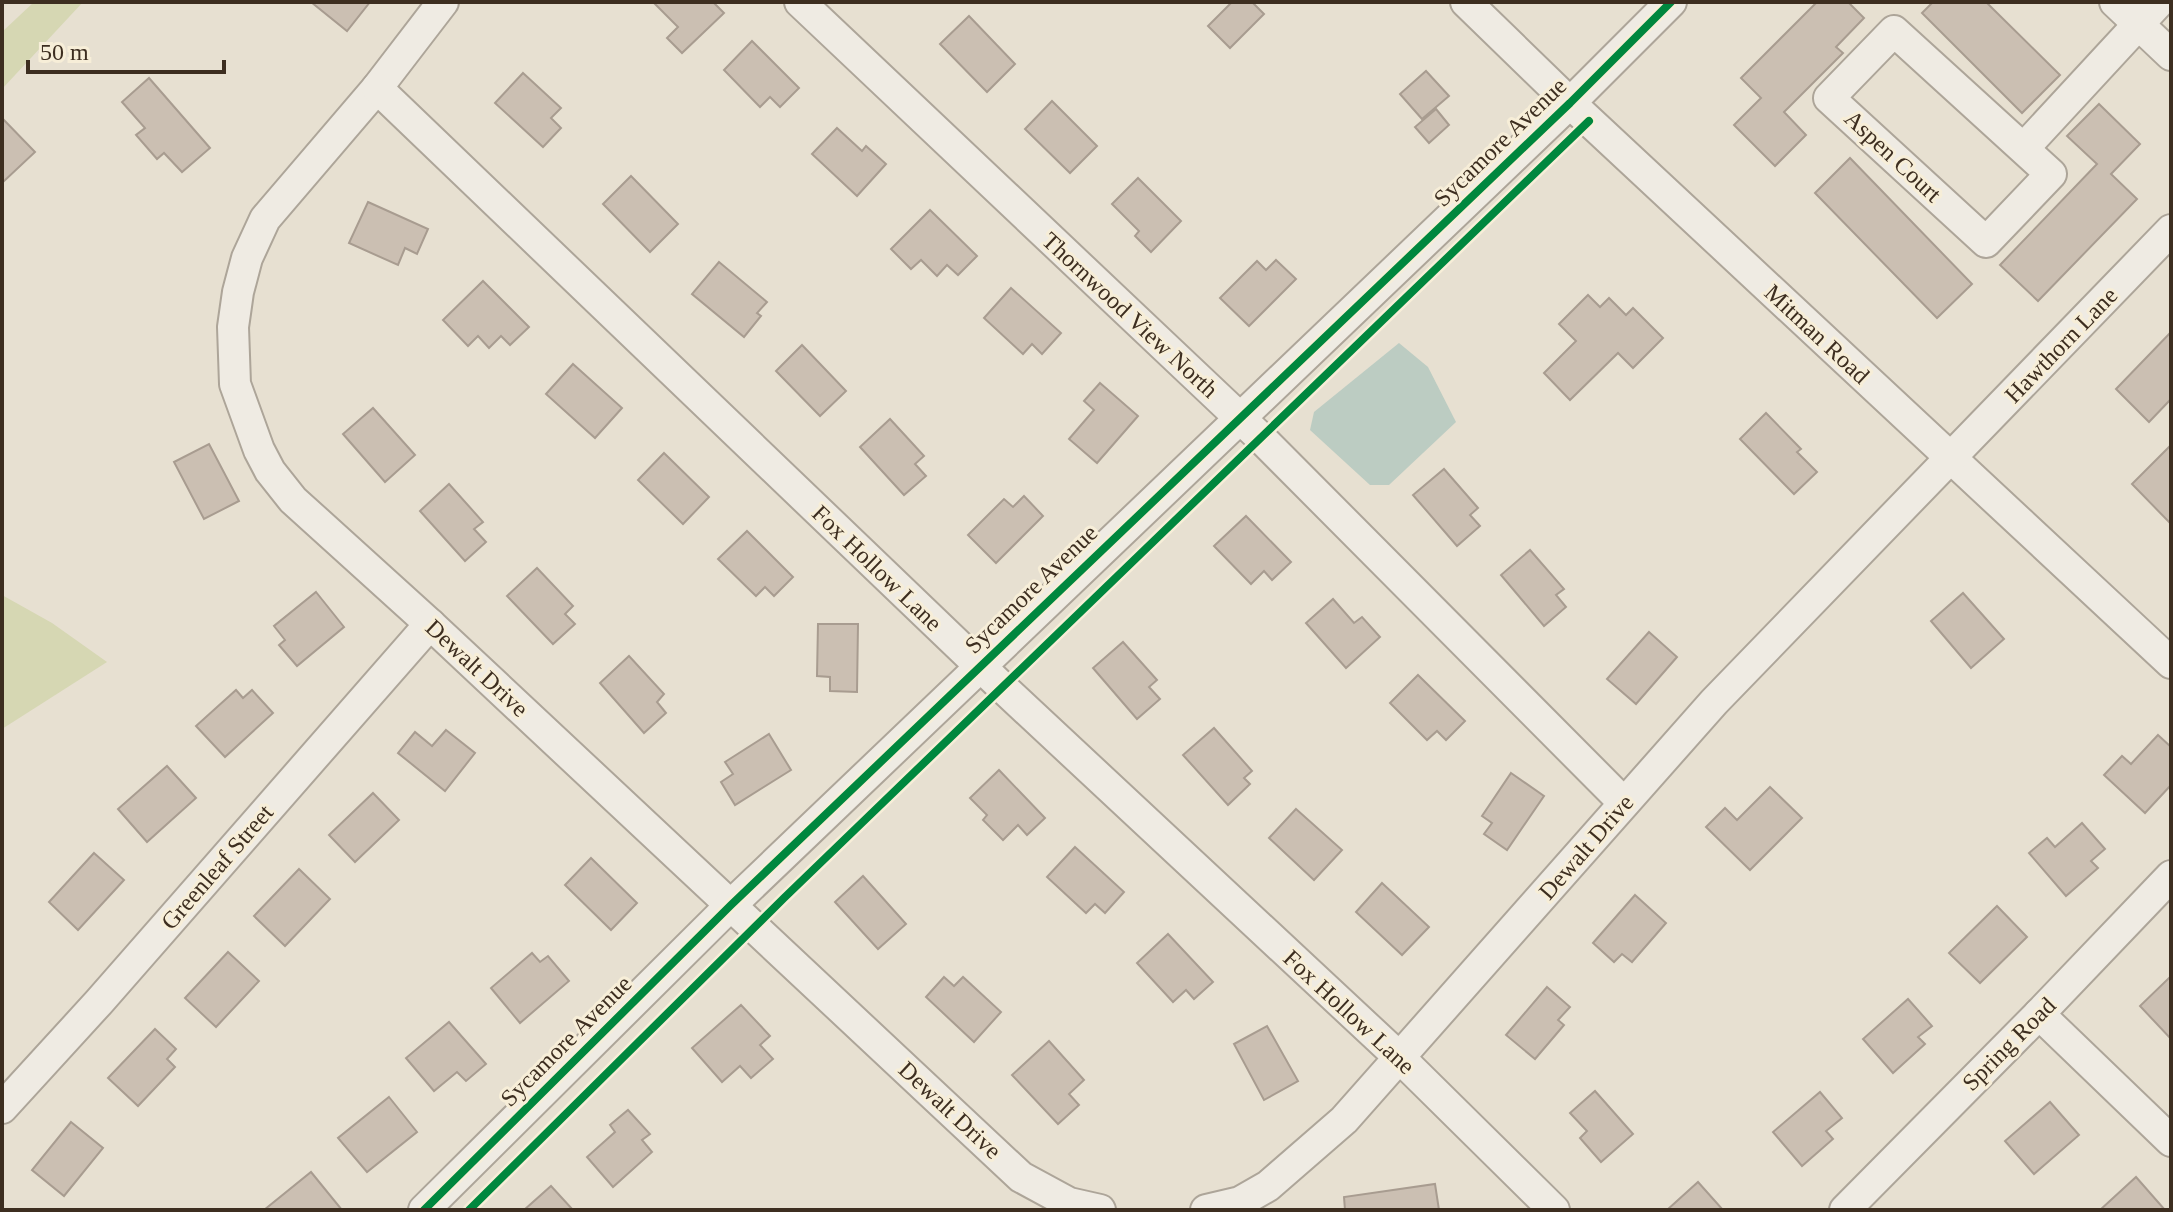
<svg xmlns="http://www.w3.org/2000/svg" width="2173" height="1212" viewBox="0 0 2173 1212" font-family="'Times New Roman',serif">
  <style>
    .green { fill: #d6d7b3 }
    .water { fill: #bcccc2 }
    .building { fill: #cbbfb2; stroke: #a89c90; stroke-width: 2 }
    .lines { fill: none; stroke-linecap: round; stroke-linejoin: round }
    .minor-casing { stroke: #ada599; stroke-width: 34 }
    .minor { stroke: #efebe3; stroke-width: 30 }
    .cycleway-casing { stroke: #f7eed8; stroke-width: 13 }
    .cycleway { stroke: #00873e; stroke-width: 8 }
    .labels { text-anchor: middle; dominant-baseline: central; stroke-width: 6; stroke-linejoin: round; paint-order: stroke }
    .street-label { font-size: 24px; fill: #3d2e20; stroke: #f7eed8 }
  </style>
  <rect width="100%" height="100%" fill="#e7e0d1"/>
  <g class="green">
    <polygon points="34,2 83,2 2,89 2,32"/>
    <polygon points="2,595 52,623 107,662 2,729"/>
  </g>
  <polygon class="water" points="1399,343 1428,367 1456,422 1389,485 1370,485 1310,430 1314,412"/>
  <g class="building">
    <polygon points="311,2 370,2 347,31"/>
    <polygon points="653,2 713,2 724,13 682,53 667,38 678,27"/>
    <polygon points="1232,2 1252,2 1264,14 1230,48 1208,26"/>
    <polygon points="1817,2 1848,2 1864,18 1836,47 1843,53 1784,112 1806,135 1775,166 1734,125 1761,98 1741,78"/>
    <polygon points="1933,2 1986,2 2060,75 2022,113 1922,13"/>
    <polygon points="969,16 1015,64 987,92 940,44"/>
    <polygon points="752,41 799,88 780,107 770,97 760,107 724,70"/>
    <polygon points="1426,71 1449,96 1422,119 1400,94"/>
    <polygon points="523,73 561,108 551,118 561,128 543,147 495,103"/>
    <polygon points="149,78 210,148 182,172 164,153 157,159 136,135 145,128 122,102"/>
    <polygon points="1052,101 1097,146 1070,173 1025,129"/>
    <polygon points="2099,104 2140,144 2111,174 2137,199 2038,301 2000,265 2097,164 2067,136"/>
    <polygon points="1436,109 1449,125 1429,143 1415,127"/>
    <polygon points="2,118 35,152 2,183"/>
    <polygon points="837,128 862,151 866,146 886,164 857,196 812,154"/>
    <polygon points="1850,158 1972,284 1937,318 1815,193"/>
    <polygon points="631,176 678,224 650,252 603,204"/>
    <polygon points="1138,178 1181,221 1151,252 1135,236 1139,231 1112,204"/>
    <polygon points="368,202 428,229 417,254 405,248 398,265 349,243"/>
    <polygon points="930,210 977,256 958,275 947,265 937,276 921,260 911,269 891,249"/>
    <polygon points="1276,260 1296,279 1249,326 1220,298 1257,261 1266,270"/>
    <polygon points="719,262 767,302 757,313 761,316 744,337 692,294"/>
    <polygon points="483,281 529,327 510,345 501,336 489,348 478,336 468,346 443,320"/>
    <polygon points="1011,288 1061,333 1042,354 1032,344 1023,354 984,318"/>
    <polygon points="1588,295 1600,307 1609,298 1626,315 1633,308 1663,338 1633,368 1618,353 1570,400 1544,373 1576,341 1559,324"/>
    <polygon points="2171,332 2171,399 2149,422 2116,389"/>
    <polygon points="802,345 846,391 820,416 776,371"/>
    <polygon points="573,364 622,408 595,438 546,394"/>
    <polygon points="1100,383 1138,416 1097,463 1069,439 1094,410 1084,401"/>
    <polygon points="373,408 415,455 385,482 343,434"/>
    <polygon points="1766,413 1801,449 1797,452 1817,472 1794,494 1740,439"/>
    <polygon points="890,419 924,456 915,464 926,476 904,495 860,447"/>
    <polygon points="209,444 239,501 204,519 174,462"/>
    <polygon points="2171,445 2171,524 2132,484"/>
    <polygon points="664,453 709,497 683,524 638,480"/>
    <polygon points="1444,469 1478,508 1470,515 1480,526 1457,546 1413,495"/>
    <polygon points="449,484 483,522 474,529 486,542 465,561 420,511"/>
    <polygon points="1024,496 1043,516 996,563 968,535 1004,499 1013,507"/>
    <polygon points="1246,516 1291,562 1272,580 1264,571 1251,584 1214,546"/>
    <polygon points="747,531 793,577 774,596 765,587 756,596 718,559"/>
    <polygon points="1530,550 1564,589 1556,595 1566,607 1544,626 1501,575"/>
    <polygon points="537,568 573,606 565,614 575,624 553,644 507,596"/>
    <polygon points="316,592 344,627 297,666 279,645 285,640 274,626"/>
    <polygon points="1963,593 2004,639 1971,668 1931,621"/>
    <polygon points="1333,599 1354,623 1362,617 1380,637 1346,668 1306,623"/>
    <polygon points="818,624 858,624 857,692 830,691 830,677 817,676"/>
    <polygon points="1649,632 1677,657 1636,704 1607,679"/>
    <polygon points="1123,642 1157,680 1149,687 1160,699 1137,719 1093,668"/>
    <polygon points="629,656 664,694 657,702 666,713 644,733 600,683"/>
    <polygon points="1418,675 1465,721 1446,740 1437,731 1427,740 1390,703"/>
    <polygon points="236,690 243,698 252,690 273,713 225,757 196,726"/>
    <polygon points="1214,728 1252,771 1244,778 1250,784 1228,805 1183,755"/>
    <polygon points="446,730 475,753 445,791 398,753 415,732 432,746"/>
    <polygon points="769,734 791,770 735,805 721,782 733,774 725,762"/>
    <polygon points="2158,735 2171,747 2171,785 2145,813 2104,775 2122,756 2131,764"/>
    <polygon points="167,766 196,798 147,842 118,809"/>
    <polygon points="999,770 1045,818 1027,835 1018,825 1003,840 983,820 987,815 970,798"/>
    <polygon points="1511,773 1544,796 1507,850 1484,834 1492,823 1482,816"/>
    <polygon points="1770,787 1802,818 1750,870 1706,827 1725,808 1737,820"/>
    <polygon points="373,793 399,820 355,862 329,835"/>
    <polygon points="1296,809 1342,850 1314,880 1269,838"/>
    <polygon points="2082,823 2105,849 2091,861 2098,868 2066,896 2029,853 2047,838 2055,847"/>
    <polygon points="1075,847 1124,892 1105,913 1095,904 1086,913 1047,877"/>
    <polygon points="94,853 124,880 78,930 49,902"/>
    <polygon points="591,858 637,903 611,930 565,885"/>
    <polygon points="299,869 330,899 285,946 254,916"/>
    <polygon points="863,876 906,924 878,949 835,902"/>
    <polygon points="1382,883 1429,927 1402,955 1356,912"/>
    <polygon points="1635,895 1666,923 1632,962 1622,954 1614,962 1593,943"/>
    <polygon points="1997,906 2027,937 1980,983 1949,953"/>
    <polygon points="1168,934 1213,982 1194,999 1186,990 1173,1002 1137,963"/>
    <polygon points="228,952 259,981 216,1027 185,998"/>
    <polygon points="532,953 540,962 548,956 569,981 520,1023 491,988"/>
    <polygon points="2171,976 2171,1039 2140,1006"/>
    <polygon points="944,977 954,986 963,977 1001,1012 974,1042 926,997"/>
    <polygon points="1547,987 1570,1007 1558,1020 1564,1025 1535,1059 1506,1035"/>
    <polygon points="1908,999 1932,1026 1918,1037 1925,1044 1893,1073 1863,1039"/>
    <polygon points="741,1005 770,1036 760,1045 773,1059 751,1078 740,1066 722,1082 692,1048"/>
    <polygon points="449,1022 486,1064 466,1081 457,1072 434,1091 406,1058"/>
    <polygon points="1267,1026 1298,1081 1264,1100 1234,1044"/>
    <polygon points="155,1029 176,1049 167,1059 175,1067 138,1106 108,1078"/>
    <polygon points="1049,1041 1084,1080 1069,1094 1079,1105 1058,1124 1012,1075"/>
    <polygon points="1595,1091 1633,1134 1601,1162 1580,1138 1587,1131 1570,1113"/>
    <polygon points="1820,1092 1842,1118 1826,1131 1833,1139 1802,1166 1773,1132"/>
    <polygon points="389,1097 417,1132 367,1172 338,1138"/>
    <polygon points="2050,1102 2079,1135 2034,1174 2005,1141"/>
    <polygon points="628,1110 650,1134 642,1140 652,1152 613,1187 587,1157 615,1132 610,1125"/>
    <polygon points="71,1122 103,1148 64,1196 32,1170"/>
    <polygon points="311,1172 342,1210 264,1210"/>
    <polygon points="2136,1177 2165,1210 2100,1210"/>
    <polygon points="1698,1182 1723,1210 1667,1210"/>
    <polygon points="1435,1184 1439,1210 1345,1210 1344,1197"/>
    <polygon points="551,1186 573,1210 524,1210"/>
  </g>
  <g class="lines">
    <g class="minor-casing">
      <g id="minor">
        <polyline points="443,2 377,88 265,219 247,258 238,292 233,327 235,384 259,450 270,471 293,500 430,624 1021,1177 1069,1203 1100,1210"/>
        <polyline points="800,2 1260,437 1624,803"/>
        <polyline points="1466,2 1570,103 2171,663"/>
        <polyline points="2115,2 2171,55"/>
        <polygon points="1894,31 2051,174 1986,242 1829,98"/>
        <polyline points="377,88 1002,687 1400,1058 1554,1210"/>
        <polyline points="2024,148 2159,2"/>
        <polyline points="2039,1014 2171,1141"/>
        <polyline points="2,1108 99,1002 430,624"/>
        <polyline points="424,1210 731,905 1570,103 1671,2"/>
        <polyline points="1206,1210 1240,1202 1268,1186 1344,1120 1714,702 2171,230"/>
        <polyline points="1845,1210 2039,1014 2171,876"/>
      </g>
    </g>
    <use href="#minor" class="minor"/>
    <g class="cycleway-casing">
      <g id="cycleway">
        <polyline points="424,1210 731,905 1570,103 1671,2"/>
        <polyline points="469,1210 784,898 1589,121"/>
      </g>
    </g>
    <use href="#cycleway" class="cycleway"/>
  </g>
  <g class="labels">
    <g class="street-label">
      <text transform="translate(1500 142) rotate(-44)">Sycamore Avenue</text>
      <text transform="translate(1893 156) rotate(43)">Aspen Court</text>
      <text transform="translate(1130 315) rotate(43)">Thornwood View North</text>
      <text transform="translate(1817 334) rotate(43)">Mitman Road</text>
      <text transform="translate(2061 345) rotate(-46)">Hawthorn Lane</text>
      <text transform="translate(877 568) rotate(44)">Fox Hollow Lane</text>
      <text transform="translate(1031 589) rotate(-44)">Sycamore Avenue</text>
      <text transform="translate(477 668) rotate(43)">Dewalt Drive</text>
      <text transform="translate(1586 847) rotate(-49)">Dewalt Drive</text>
      <text transform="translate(217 867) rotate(-49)">Greenleaf Street</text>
      <text transform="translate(1349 1012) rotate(43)">Fox Hollow Lane</text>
      <text transform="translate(566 1041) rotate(-45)">Sycamore Avenue</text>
      <text transform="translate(2009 1044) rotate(-45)">Spring Road</text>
      <text transform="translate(950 1110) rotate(43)">Dewalt Drive</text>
    </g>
  </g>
  <rect width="2173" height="1212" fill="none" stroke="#3d2e20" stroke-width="8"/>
  <path d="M28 60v12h196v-12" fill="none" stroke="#3d2e20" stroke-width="4"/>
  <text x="40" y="60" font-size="24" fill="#3d2e20" stroke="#f7eed8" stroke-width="6" paint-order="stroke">50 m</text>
</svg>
